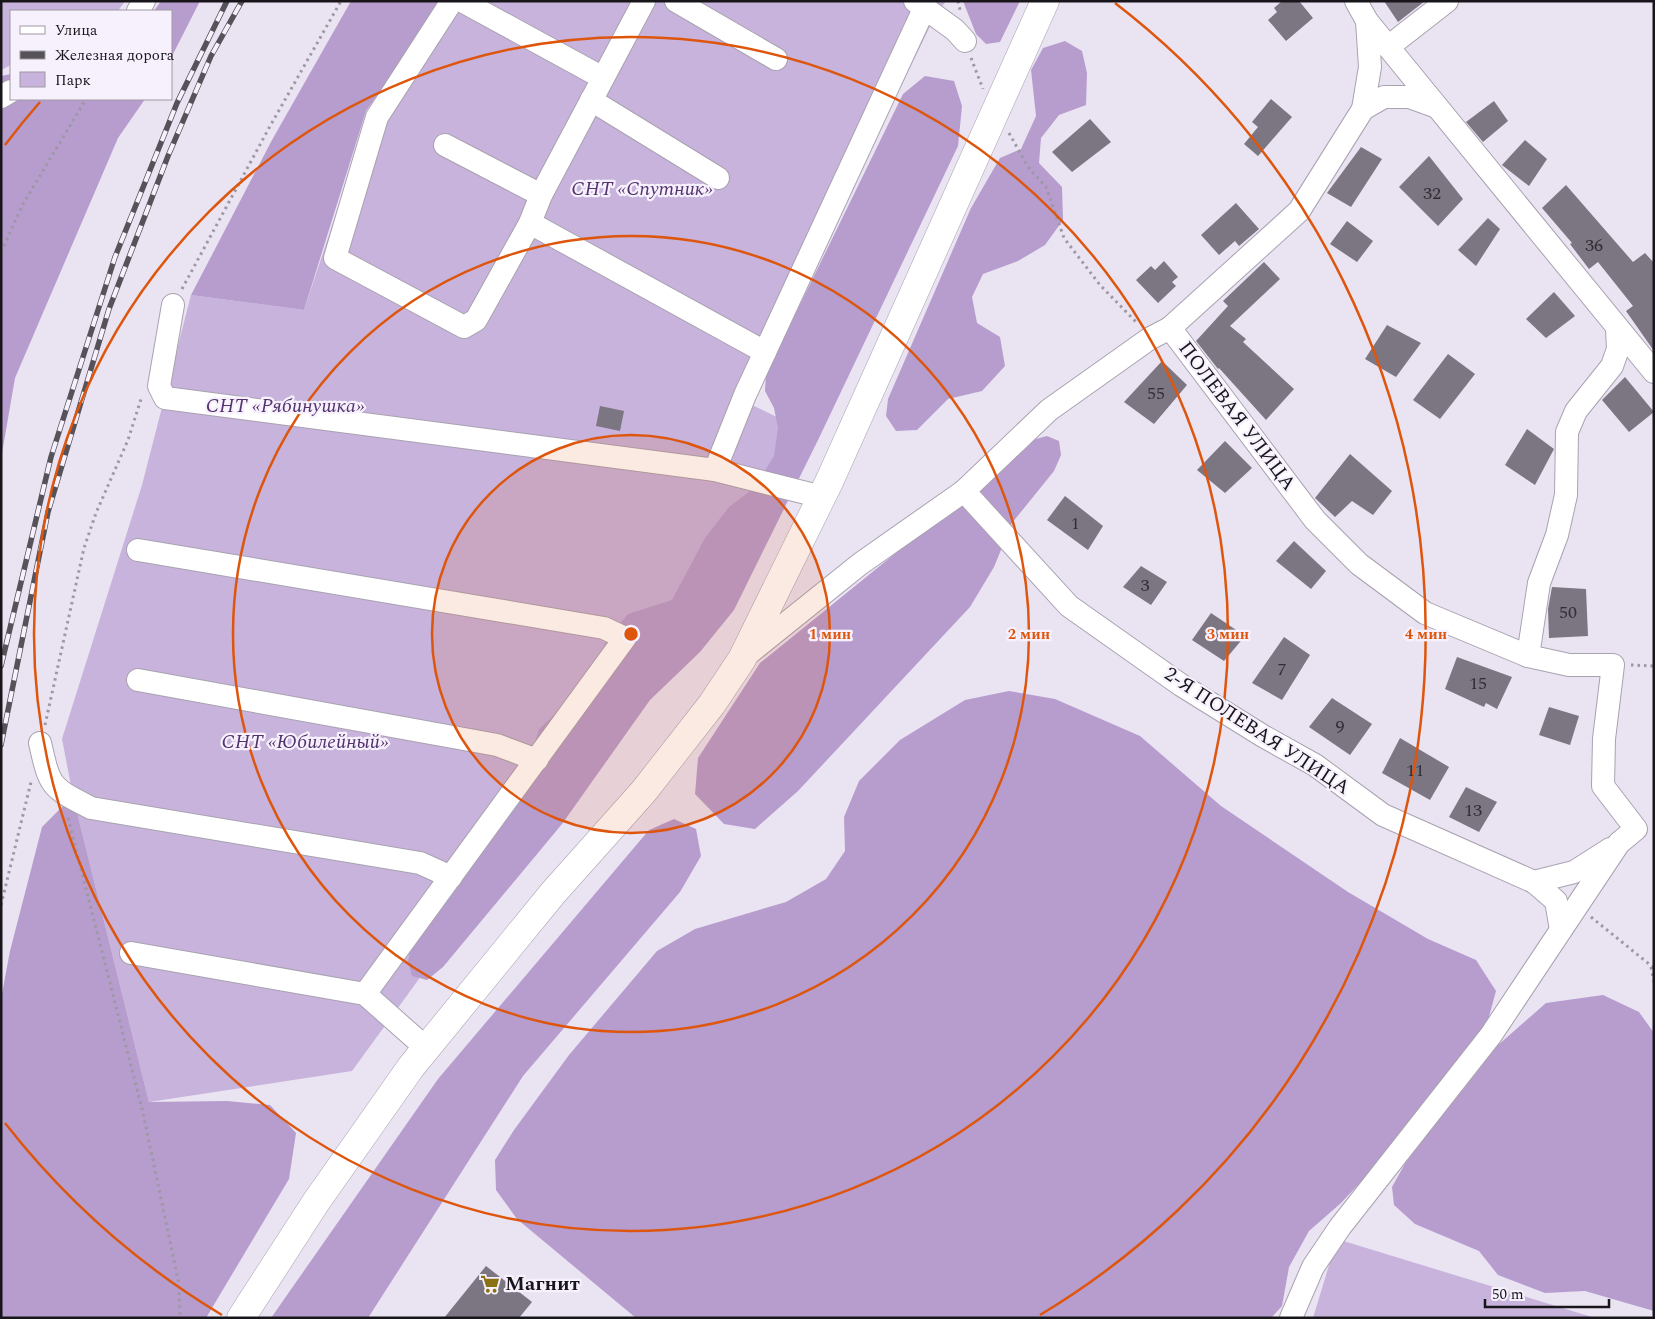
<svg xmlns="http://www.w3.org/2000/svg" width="1655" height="1319" viewBox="0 0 1655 1319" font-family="Spectral,serif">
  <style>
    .green { fill: #c7b3db }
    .forest { fill: #b69dce }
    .building { fill: #7c7582 }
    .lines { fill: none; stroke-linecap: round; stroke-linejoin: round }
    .minor-casing { stroke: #a9a2b0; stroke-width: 24 }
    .major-casing { stroke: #a9a2b0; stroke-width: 29 }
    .path { stroke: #9d98a4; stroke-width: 3; stroke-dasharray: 2.5 4; stroke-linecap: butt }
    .minor { stroke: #fff; stroke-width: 22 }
    .major { stroke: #fff; stroke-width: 28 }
    .rail-casing { stroke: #555259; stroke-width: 5.5 }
    .rail { stroke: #f7f1fd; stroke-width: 4; stroke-dasharray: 11; stroke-linecap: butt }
    .ring { fill: none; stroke: #de560d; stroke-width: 2.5 }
    .labels { text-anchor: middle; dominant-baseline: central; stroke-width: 4.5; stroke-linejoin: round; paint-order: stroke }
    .number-label { font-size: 18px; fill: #312e35 }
    .park-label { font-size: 20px; font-style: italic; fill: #53326e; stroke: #f7f1fd }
    .street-label { font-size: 20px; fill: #18161b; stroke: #f7f1fd }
    .poi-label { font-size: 20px; font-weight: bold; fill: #18161b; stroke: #f7f1fd; text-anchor: start }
    .centre { fill: #de560d; stroke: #f7f1fd; stroke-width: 2.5 }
    .ring-label { font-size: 15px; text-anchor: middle; font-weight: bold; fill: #de560d; stroke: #f7f1fd; stroke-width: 4.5; stroke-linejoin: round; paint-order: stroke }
  </style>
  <rect width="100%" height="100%" fill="#eae3f2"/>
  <g class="green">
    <polygon points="1,1 125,1 118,11 11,11 11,65 1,70"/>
    <polygon points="449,1 946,1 935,16 748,403 797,427 721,564 352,1071 149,1102 73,796 62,739 142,485 191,295 304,310 370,112"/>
    <polygon points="1337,1239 1595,1318 1313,1318"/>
  </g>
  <g class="forest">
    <polygon points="161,1 200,1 171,58 171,11 154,11"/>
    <polygon points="351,1 443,1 366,111 304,310 191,295 272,140"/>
    <polygon points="963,1 1020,1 1000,42 986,44 976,34"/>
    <polygon points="1065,41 1082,51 1087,73 1086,105 1059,115 1041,138 1039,163 1062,187 1063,220 1045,245 1018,261 983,274 972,297 977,323 1000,337 1005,366 982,391 948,399 917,430 896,431 886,416 888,399 971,208 1000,158 1021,149 1036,116 1031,70 1043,48"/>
    <polygon points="11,74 11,99 145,99 118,138 15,378 1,459 1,76"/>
    <polygon points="925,76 954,81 962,106 958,146 819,438 734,610 700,652 650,700 562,824 443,967 427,980 412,976 408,961 412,944 518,801 539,729 580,691 608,638 628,614 672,600 705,538 729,507 754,488 774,456 778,428 774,408 765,391 766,374 903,94"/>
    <polygon points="1047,436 1059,441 1061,455 1054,471 1012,523 994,567 970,607 798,791 755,829 724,824 695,794 698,758 760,663 960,501 1032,440"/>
    <polygon points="1009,691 1055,699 1140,736 1221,806 1348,892 1428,939 1476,960 1496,991 1487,1024 1371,1171 1341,1203 1309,1231 1289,1267 1282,1306 1271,1318 636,1318 517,1219 496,1190 495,1160 514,1130 569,1055 657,951 695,929 786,902 826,879 845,851 844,817 859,781 900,740 965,700"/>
    <polygon points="73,796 149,1102 227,1101 270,1105 296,1133 289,1179 206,1318 1,1318 1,999 10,951 42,827"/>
    <polygon points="674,819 696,829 701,856 680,892 523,1076 368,1318 271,1318 438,1079 649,830"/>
    <polygon points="1603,995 1639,1012 1654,1033 1654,1311 1585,1291 1545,1293 1498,1275 1479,1251 1415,1224 1394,1205 1392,1187 1407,1160 1497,1046 1546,1003"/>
  </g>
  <g class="building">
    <polygon points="1282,1 1299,1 1313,18 1286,41 1268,20 1277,12 1274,8"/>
    <polygon points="1384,1 1425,1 1398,22"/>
    <polygon points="1271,99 1292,117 1258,156 1244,144 1258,127 1252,122"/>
    <polygon points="1494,101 1508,121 1483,142 1466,122"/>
    <polygon points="1090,119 1111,142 1072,172 1052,152"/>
    <polygon points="1525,140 1547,159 1529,186 1502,165"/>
    <polygon points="1361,147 1382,159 1351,207 1327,193"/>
    <polygon points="1429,156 1463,199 1438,226 1399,187"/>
    <polygon points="1566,185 1633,262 1645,253 1654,263 1654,351 1626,311 1633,306 1598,262 1589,269 1570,244 1572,243 1542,208"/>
    <polygon points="1236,203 1259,229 1239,246 1235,241 1219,255 1201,235"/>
    <polygon points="1488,218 1500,229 1476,266 1458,250"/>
    <polygon points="1347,221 1373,241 1357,262 1330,244"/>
    <polygon points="1164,261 1178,277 1172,282 1176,286 1158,303 1136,280 1151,266 1155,270"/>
    <polygon points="1264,262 1280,279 1230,326 1246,339 1243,342 1294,389 1266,420 1219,368 1218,369 1196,341 1228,306 1223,301"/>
    <polygon points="1554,292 1575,316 1546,338 1526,319"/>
    <polygon points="1387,325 1421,343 1396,377 1365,359"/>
    <polygon points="1448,354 1475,374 1440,419 1413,400"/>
    <polygon points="1162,361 1187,385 1154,424 1124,402"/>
    <polygon points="1625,377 1654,412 1629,432 1602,400"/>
    <polygon points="600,406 624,411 620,431 596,426"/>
    <polygon points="1527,429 1554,449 1535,485 1505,465"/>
    <polygon points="1225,441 1252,468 1225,493 1197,470"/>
    <polygon points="1350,454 1392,491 1373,515 1352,501 1335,517 1315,498"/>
    <polygon points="1065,496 1103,526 1088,550 1047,520"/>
    <polygon points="1294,541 1326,571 1311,589 1276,561"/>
    <polygon points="1141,566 1167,582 1151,605 1123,587"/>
    <polygon points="1552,587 1586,589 1588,636 1549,638 1548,609"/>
    <polygon points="1211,613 1245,636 1224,661 1192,640"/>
    <polygon points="1284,637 1310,655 1282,700 1252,683"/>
    <polygon points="1457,657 1512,677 1497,709 1486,703 1484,707 1445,689"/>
    <polygon points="1332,698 1372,724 1350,755 1309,727"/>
    <polygon points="1549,707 1579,716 1570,745 1539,735"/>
    <polygon points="1400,738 1449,767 1430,800 1382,773"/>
    <polygon points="1466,787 1497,802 1479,832 1449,817"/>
    <polygon points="486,1266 532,1302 519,1318 444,1318"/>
  </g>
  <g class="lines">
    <g class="minor-casing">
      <g id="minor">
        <polyline points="452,1 377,117 335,258 464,327 476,320 530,223 541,195 644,1"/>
        <polyline points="462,1 603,78"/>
        <polyline points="676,1 776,59"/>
        <polyline points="915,1 955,30 965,41"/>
        <polyline points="1356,1 1367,21 1654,372"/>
        <polyline points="138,11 144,1"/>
        <polyline points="1388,47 1447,1"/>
        <polyline points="1,97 11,91"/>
        <polyline points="591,100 718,178"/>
        <polyline points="1363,109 1384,97 1409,97 1437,107"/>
        <polyline points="445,145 541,195"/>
        <polyline points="530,223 765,352"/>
        <polyline points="173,305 159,386 165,398 715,470 822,497"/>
        <polyline points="1170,328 1299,211 1363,109 1370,67 1367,21"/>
        <polyline points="715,470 745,395 924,9"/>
        <polyline points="964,491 1069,606 1181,685 1263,736 1315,765 1383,815 1534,882 1574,872 1610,849"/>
        <polyline points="138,550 604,628 625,638 365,994"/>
        <polyline points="1528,656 1539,583 1557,535 1566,495 1567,432 1576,411 1612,366 1618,349 1617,329"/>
        <polyline points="743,658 860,564 964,491 1049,410 1149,339 1170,328 1315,520 1359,564 1425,613 1528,656 1569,665 1613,665 1604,739 1603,786 1636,829 1619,843 1491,1035 1340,1227 1313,1267 1291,1318"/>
        <polyline points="138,680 497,745 537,760"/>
        <path d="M40,743c10,44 10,44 51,65l329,55 31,14"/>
        <polyline points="1534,882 1556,901 1561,930"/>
        <polyline points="131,953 365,994 426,1048"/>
      </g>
    </g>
    <g class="major-casing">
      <polyline id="major" points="241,1318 316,1202 411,1067 553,893 644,791 712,704 742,659 829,482 1045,1"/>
    </g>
    <g class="path">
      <polyline points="958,1 960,10"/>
      <polyline points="971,58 983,89"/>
      <polyline points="1009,133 1028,167 1046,187 1064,238 1100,285 1138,324"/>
      <polyline points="1,252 23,204 86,99"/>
      <polyline points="182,289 269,128 341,1"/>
      <polyline points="1631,665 1654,666"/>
      <polyline points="45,725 84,548 96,513 128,440 142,396"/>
      <polyline points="68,818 143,1113 179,1284 180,1318"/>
      <polyline points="1,905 31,782"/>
      <polyline points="1591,917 1654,968"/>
      <polyline points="1651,967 1654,982"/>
    </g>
    <use href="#minor" class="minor"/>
    <use href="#major" class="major"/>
    <g class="rail-casing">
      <g id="rail">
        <polyline points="1,666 51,457 115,257 177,103 227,1"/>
        <polyline points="1,745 48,512 109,309 168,156 211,56 242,1"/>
      </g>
    </g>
    <use href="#rail" class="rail"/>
  </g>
  <circle cx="631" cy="634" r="199" fill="#de560d" fill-opacity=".12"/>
  <g class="ring">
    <circle cx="631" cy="634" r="199"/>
    <circle cx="631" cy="634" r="398"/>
    <circle cx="631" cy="634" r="597"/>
    <path d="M222 1315A795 795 0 0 1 5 1123M5 145A795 795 0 0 1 40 102M1115 3A795 795 0 0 1 1040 1315"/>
  </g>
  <defs>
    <g id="supermarket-bare" transform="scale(1.5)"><path d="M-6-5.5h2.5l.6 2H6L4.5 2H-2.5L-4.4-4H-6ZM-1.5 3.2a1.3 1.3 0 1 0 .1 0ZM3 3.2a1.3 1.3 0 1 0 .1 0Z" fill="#8a7114" stroke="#f7f1fd" stroke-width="2.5" paint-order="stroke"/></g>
  </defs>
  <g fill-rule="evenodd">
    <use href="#supermarket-bare" x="490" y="1284"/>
  </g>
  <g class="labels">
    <g class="number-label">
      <text x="1432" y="193">32</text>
      <text x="1594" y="245">36</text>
      <text x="1156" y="393">55</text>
      <text x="1075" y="523">1</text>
      <text x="1145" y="585">3</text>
      <text x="1568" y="612">50</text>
      <text x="1282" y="669">7</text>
      <text x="1478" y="683">15</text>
      <text x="1340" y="726">9</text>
      <text x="1415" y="770">11</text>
      <text x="1473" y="810">13</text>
    </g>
    <g class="park-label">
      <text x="642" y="189">СНТ «Спутник»</text>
      <text x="285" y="406">СНТ «Рябинушка»</text>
      <text x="305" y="742">СНТ «Юбилейный»</text>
    </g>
    <g class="street-label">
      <text transform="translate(1237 416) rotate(53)">ПОЛЕВАЯ УЛИЦА</text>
      <text transform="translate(1257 731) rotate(33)">2-Я ПОЛЕВАЯ УЛИЦА</text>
    </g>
    <g class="poi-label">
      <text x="505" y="1284">Магнит</text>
    </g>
  </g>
  <circle cx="631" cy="634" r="8" class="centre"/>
  <g class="ring-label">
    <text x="830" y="639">1 мин</text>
    <text x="1029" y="639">2 мин</text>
    <text x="1228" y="639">3 мин</text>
    <text x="1426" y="639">4 мин</text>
  </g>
  <rect width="1655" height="1319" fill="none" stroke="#18161b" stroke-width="5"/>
  <rect x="10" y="10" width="162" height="90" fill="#f7f1fd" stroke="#9e99a3"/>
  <rect x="20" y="26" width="25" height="8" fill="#ffffff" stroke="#9e99a3"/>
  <text x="55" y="35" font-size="15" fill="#18161b">Улица</text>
  <rect x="20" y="51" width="25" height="8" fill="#555259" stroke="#9e99a3"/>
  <text x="55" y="60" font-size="15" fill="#18161b">Железная дорога</text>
  <rect x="20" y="72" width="25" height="15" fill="#c7b3db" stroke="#9e99a3"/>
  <text x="55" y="85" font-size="15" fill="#18161b">Парк</text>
  <path d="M1485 1299v8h124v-8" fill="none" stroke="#18161b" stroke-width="2.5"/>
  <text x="1492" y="1299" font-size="15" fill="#18161b" stroke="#f7f1fd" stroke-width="4" paint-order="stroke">50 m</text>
</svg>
